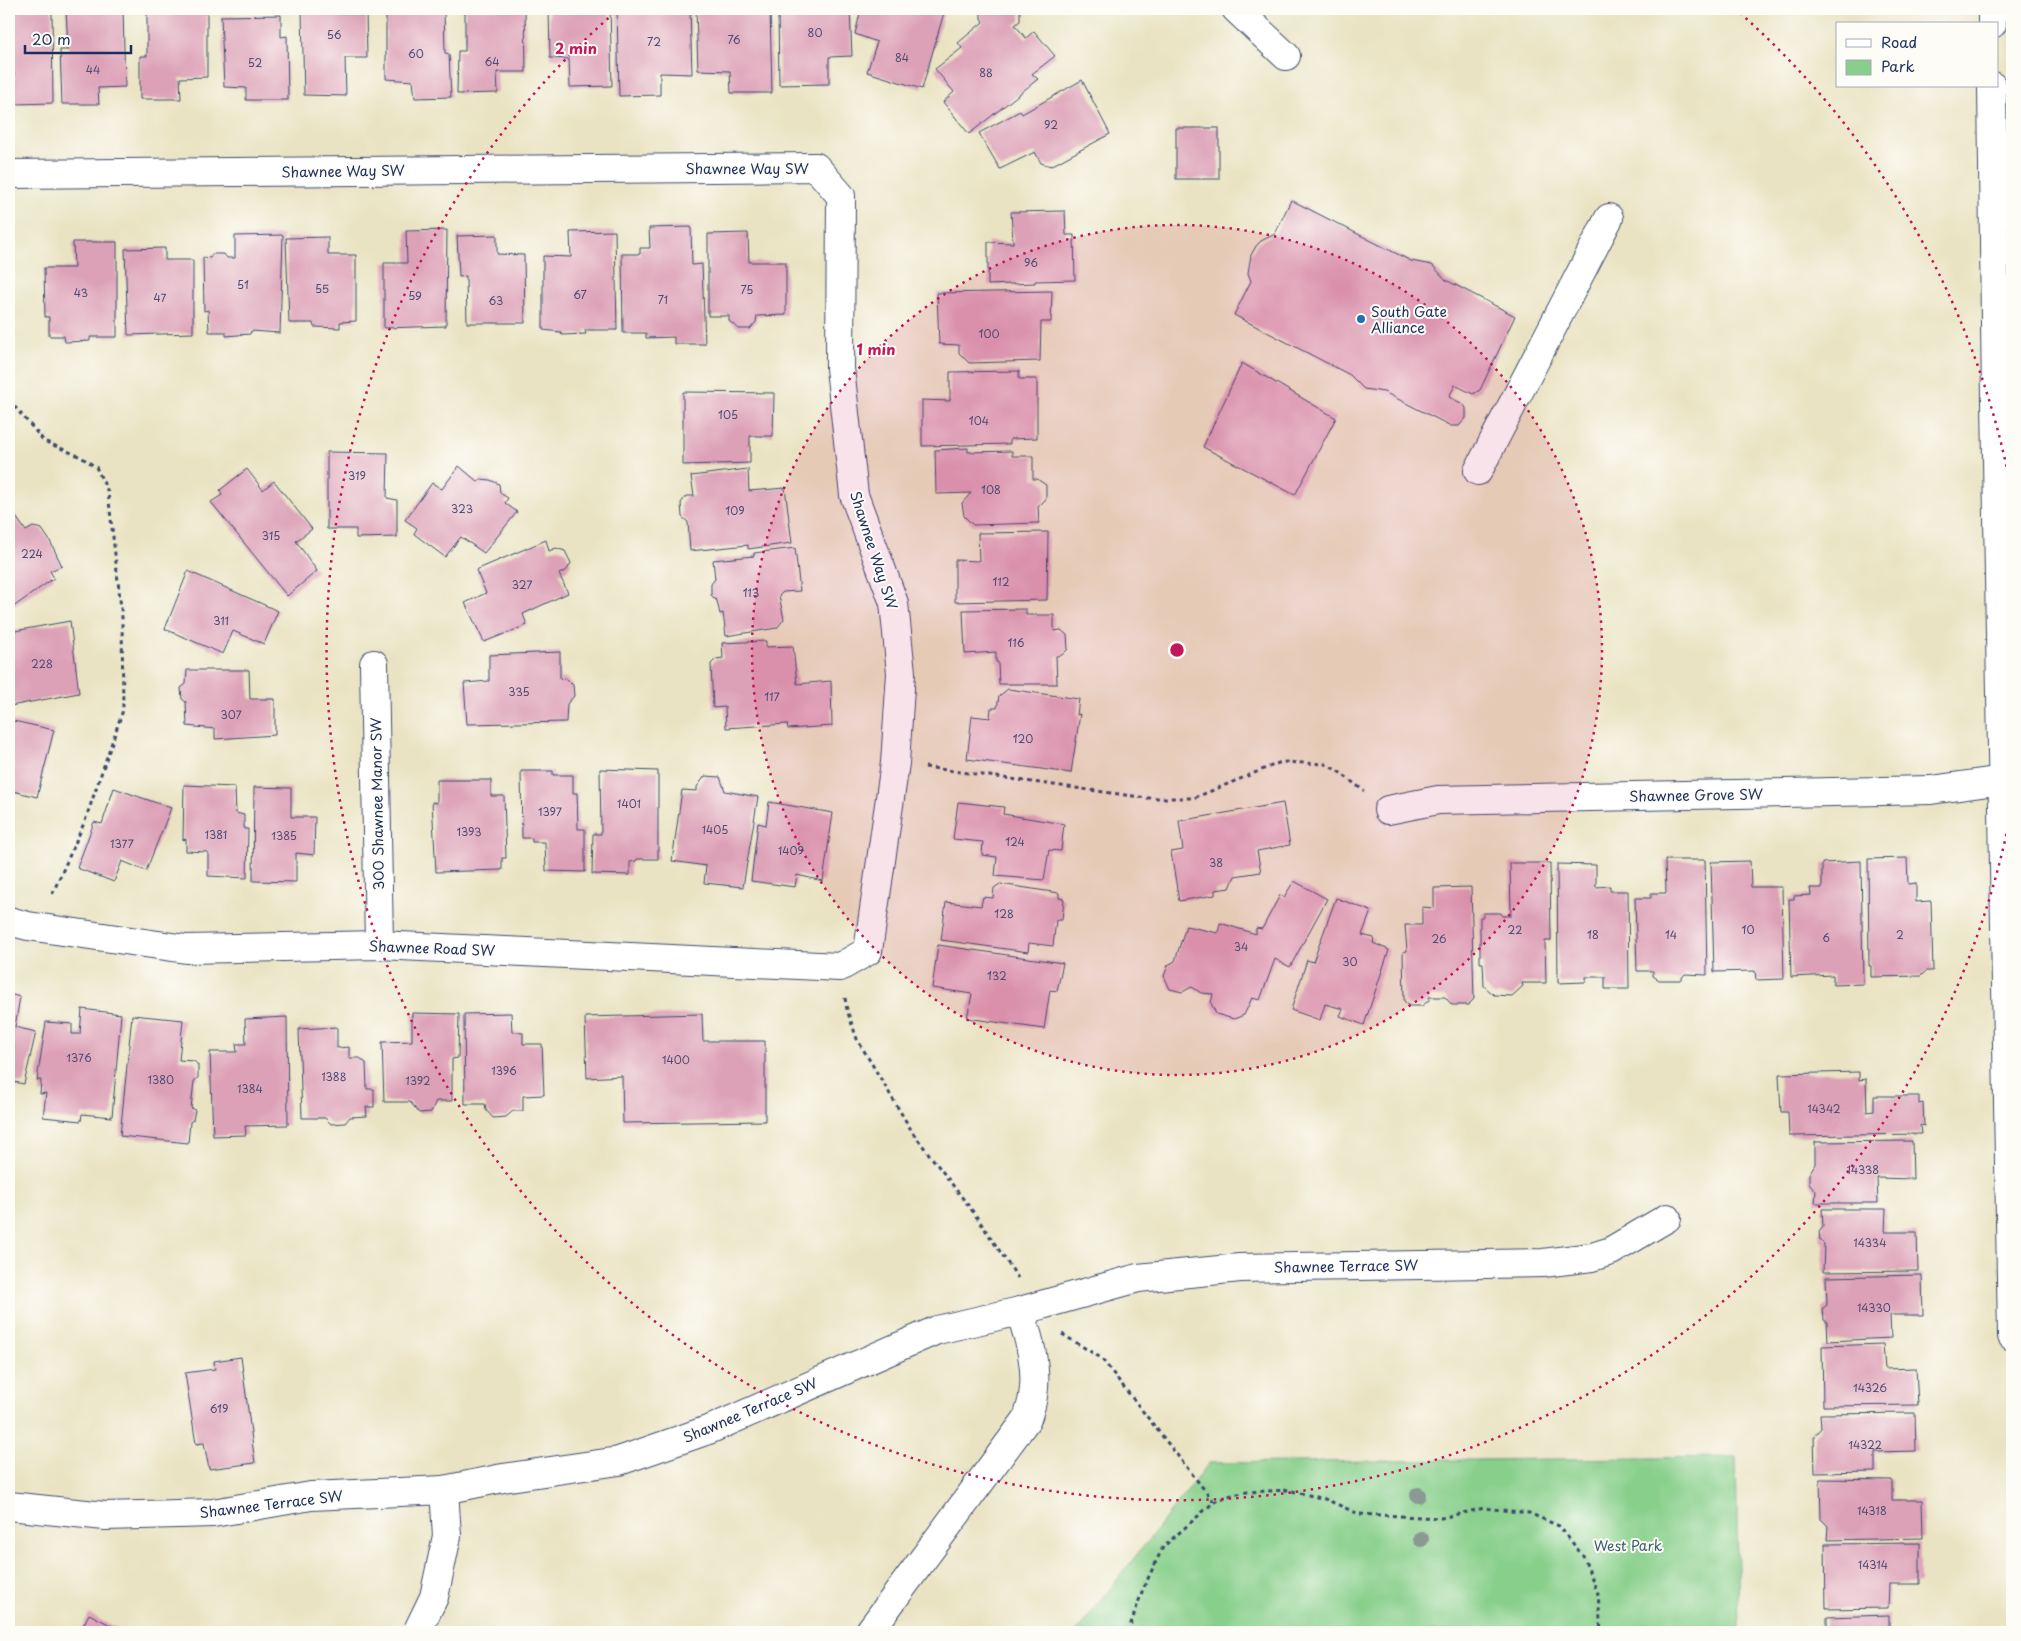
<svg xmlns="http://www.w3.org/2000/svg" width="2021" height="1641" viewBox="0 0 2021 1641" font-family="'Playpen Sans',sans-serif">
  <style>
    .green { fill: #87cf8a; stroke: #517f74 }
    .building { fill: #dda1b7 }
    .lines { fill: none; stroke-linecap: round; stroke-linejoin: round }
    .minor-casing { stroke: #3a4a6d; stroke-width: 30 }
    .path { stroke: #3a4a6d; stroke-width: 3; stroke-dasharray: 4 4; stroke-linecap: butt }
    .minor { stroke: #fff; stroke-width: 28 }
    .tree { fill: #8a9a93 }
    .ring { fill: none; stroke: #c2185b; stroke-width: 2.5; stroke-dasharray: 2.5 5 }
    .poi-dot { fill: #1f6fb2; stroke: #fdfcf7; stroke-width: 2 }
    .labels { text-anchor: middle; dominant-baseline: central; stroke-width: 4; stroke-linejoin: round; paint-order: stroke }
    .number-label { font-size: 11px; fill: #4c4c74 }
    .street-label { font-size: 14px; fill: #1b2f5e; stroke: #fdfcf7 }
    .poi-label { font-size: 14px; fill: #1b2f5e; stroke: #fdfcf7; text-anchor: start }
    .park-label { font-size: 14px; fill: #3b5f6b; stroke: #fdfcf7 }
    .centre { fill: #c2185b; stroke: #fdfcf7; stroke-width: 2.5 }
    .ring-label { font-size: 15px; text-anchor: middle; font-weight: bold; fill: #c2185b; stroke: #fdfcf7; stroke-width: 4; stroke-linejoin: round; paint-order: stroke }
  </style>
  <rect width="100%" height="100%" fill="#fdfcf7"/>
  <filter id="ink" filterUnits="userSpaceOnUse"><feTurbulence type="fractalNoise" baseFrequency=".02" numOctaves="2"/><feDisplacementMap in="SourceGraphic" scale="10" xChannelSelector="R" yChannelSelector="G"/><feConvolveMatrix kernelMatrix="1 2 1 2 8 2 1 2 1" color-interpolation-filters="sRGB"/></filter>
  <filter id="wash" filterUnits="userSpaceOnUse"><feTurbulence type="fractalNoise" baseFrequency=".0096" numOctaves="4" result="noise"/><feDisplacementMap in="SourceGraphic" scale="20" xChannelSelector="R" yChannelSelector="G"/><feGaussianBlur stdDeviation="1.12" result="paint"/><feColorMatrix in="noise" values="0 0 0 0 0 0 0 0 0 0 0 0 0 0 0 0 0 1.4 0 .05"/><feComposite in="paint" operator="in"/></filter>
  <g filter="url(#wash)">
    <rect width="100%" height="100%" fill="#eae3c3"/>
    <polygon class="green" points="1736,1457 1739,1632 1076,1632 1209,1463"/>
    <g id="blocks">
      <g class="building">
        <polygon points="9,9 52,9 53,103 15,104 14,73 9,73"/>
        <polygon points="66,9 123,9 125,87 98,88 99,104 62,104 60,50 68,50"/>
        <polygon points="340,9 366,10 367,58 345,58 346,96 304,95 302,10"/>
        <polygon points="386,9 444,9 445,53 449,54 451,97 415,98 413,81 386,79"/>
        <polygon points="465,9 525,9 526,72 497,72 498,93 457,94 458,51 465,51"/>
        <polygon points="549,9 610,9 612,86 570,87 569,59 550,58"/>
        <polygon points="617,9 690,9 692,74 660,73 660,95 619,96"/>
        <polygon points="696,9 770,9 772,93 731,93 730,71 698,70"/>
        <polygon points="778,9 850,9 852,56 829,57 829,84 779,85"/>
        <polygon points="861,9 945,9 922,89 867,72 877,42 855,34"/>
        <polygon points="981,9 1020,9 1020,21 1015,25 1026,38 1034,31 1055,56 1032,74 1038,79 969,134 943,102 954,92 935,69 962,48 958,43 983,22 981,18"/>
        <polygon points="147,11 207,11 207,77 180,78 181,99 140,99 140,56 147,56"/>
        <polygon points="281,15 281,37 287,36 288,100 246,100 246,88 224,87 221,16"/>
        <polygon points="1082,80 1110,134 1051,166 1041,163 1035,152 1000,169 979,133 1020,111 1022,114"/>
        <rect x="1176" y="128" width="43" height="51"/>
        <polygon points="1291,200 1411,261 1432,265 1446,280 1515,316 1480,390 1473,394 1455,385 1449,397 1463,404 1466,408 1466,418 1459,426 1451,426 1384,392 1364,389 1350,375 1234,315 1251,281 1248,273 1251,255 1256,246 1261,241 1275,234"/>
        <polygon points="1065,211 1066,235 1074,235 1075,280 1035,281 1035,283 988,285 988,242 1013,243 1011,212"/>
        <polygon points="691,227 692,265 702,264 705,344 674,344 674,337 646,338 646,333 623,333 622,254 640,254 640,248 650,248 649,228"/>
        <polygon points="447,230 446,326 384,328 384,263 407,263 406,231"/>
        <polygon points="615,231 617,330 585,330 586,334 562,335 561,332 543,330 543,256 571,257 570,232"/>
        <polygon points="748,233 749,262 786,262 786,315 757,316 756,322 750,329 739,329 729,321 729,316 708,316 708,234"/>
        <polygon points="283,235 280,333 251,331 250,334 226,336 226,332 209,332 208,310 204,311 203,257 210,258 212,254 224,254 227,258 235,258 235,236"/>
        <polygon points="497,235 497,254 524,255 525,323 467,323 466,276 459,277 457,236"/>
        <polygon points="328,237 328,255 356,255 356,321 340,322 340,328 314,327 313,323 289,323 286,238"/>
        <polygon points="73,242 117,242 117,337 90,337 90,341 65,342 64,336 49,336 49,317 45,317 44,268 74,268"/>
        <polygon points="165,248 165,260 193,260 193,333 128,335 125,249"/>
        <polygon points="1052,291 1051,322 1041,322 1040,361 969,363 959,353 959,345 939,344 937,293"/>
        <polygon points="1242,363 1336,418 1295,495 1203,447"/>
        <polygon points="1019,371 1019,379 1037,379 1037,438 1010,439 1010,444 922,446 922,400 950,401 950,372"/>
        <polygon points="683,392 774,393 773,436 750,436 750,463 683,465"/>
        <polygon points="968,448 968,452 1012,451 1012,456 1033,456 1033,479 1037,479 1046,485 1046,499 1038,507 1039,523 973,525 964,516 962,503 971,493 936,494 935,450"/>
        <polygon points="327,452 388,453 387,498 397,500 397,537 356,538 356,529 327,529"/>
        <polygon points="459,466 478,482 481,479 490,480 499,484 500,493 508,498 505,503 517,512 484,553 461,537 445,557 414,534 417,528 405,520 432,483 442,489"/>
        <polygon points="247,469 263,490 274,481 312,529 296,541 317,571 287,596 211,502 222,495 220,490"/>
        <polygon points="748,469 749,491 785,488 792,543 748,549 748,545 690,551 688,522 682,517 681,503 686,496 694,496 691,476"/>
        <polygon points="14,514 26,531 33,527 42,529 50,541 62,566 50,571 54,578 9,610 9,517"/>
        <polygon points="1048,532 1047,600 955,602 955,560 979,561 978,533"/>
        <polygon points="546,540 549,551 556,548 565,551 571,563 567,570 559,574 568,593 523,614 527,625 484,642 465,603 486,593 476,570"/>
        <polygon points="795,548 800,591 783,592 779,596 784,619 777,628 726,636 723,613 720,614 717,601 711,595 711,584 715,579 713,560 754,556 754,553"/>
        <polygon points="188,571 278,611 264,644 233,631 223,654 165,629"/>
        <polygon points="1026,609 1026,615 1054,615 1054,631 1061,630 1067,635 1068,649 1062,655 1056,656 1057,684 999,684 998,662 996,662 996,652 965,654 963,610"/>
        <polygon points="70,621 79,693 10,706 9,632"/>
        <polygon points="766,641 766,647 793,646 797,684 831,681 832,726 788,729 787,724 726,728 725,707 713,708 711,664 716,659 723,658 722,643"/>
        <polygon points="560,652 560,679 566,678 573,685 574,696 567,704 566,722 467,724 464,683 489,681 489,655"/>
        <polygon points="187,670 249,670 250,699 275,699 275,735 215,739 215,729 187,726 186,702 182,699 181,688 186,684"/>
        <polygon points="1008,689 1079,699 1077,715 1080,714 1071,773 967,759 972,716 990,718 991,708 997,708 999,696"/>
        <polygon points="9,720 54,730 37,797 9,790"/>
        <polygon points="600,769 658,771 658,859 637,859 636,861 630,862 630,875 592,874 593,834 601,834"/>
        <polygon points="521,771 553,771 553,775 573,775 573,793 577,793 578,829 585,829 585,872 546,871 545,842 532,842 532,838 522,838"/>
        <polygon points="705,776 720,777 725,791 758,797 743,887 704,883 706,866 672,861 682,790 697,791 697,787"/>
        <polygon points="437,780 491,780 491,796 504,796 506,858 502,858 502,870 436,872 432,802 437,803"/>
        <polygon points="184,785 235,787 236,813 244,815 244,829 248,829 247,878 208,876 208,852 186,851 186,839 183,840"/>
        <polygon points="254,787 291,788 291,817 315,817 314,855 296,853 296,882 253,881"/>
        <polygon points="114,788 171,808 146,871 122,861 114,882 77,868 94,822 102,824"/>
        <polygon points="9,801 14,802 10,828 9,828"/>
        <polygon points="769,802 833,813 823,881 797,875 795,887 751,881 758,823 766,825"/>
        <polygon points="958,802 1004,807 1003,814 1064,824 1061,851 1049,850 1044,880 995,876 997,857 982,855 983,842 953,839"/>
        <polygon points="1283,803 1290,845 1257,851 1261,872 1235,876 1230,888 1215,890 1215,895 1179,901 1171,852 1183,850 1179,821"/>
        <polygon points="1907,858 1908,884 1916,883 1916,902 1931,901 1933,971 1926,971 1921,976 1871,977 1871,966 1869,966 1868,859"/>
        <polygon points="1665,860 1705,860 1707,975 1685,974 1680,980 1659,980 1653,976 1653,971 1637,971 1635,898 1651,898 1651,893 1666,893"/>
        <polygon points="1750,861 1751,887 1782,887 1784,979 1756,980 1755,971 1714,972 1711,862"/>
        <polygon points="1861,861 1863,984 1833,985 1833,975 1791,977 1789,899 1794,899 1794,896 1811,895 1810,888 1822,888 1822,863"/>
        <polygon points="1510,863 1550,863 1551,941 1545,941 1546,983 1522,983 1523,986 1512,996 1494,995 1484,986 1483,963 1480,963 1480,917 1483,917 1483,913 1501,913 1502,916 1511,916"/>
        <polygon points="1557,864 1596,865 1596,887 1610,886 1610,891 1628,891 1629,989 1605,989 1605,977 1586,977 1586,982 1558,983"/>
        <polygon points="1294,881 1327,899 1290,967 1275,959 1260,1000 1252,998 1244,1015 1234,1019 1216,1014 1211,1003 1213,994 1201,993 1192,987 1182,992 1170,989 1164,976 1168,965 1175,961 1186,926 1218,933 1220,923 1256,934 1256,928 1262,929 1280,895 1284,897"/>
        <polygon points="1000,884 1059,893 1059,898 1064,899 1062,920 1056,920 1053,946 1029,943 1028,952 941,940 946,902 981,906 983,897 993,898 994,888"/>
        <polygon points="1471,887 1474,999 1468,1005 1452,1005 1445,997 1429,997 1429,1000 1422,1006 1409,1006 1404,1001 1403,952 1407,951 1405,925 1422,925 1422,907 1434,908 1434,888"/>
        <polygon points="1336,898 1371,911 1362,935 1374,938 1373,943 1389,950 1364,1025 1340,1016 1343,1009 1325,1004 1320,1020 1291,1010 1307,960 1313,962"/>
        <polygon points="938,945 1063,963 1057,991 1050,990 1044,1029 967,1018 972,994 932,988"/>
        <polygon points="9,994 20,997 15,1027 36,1032 24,1084 9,1081"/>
        <polygon points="82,1009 121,1014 112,1117 82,1114 81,1121 43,1117 46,1093 40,1094 41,1080 37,1080 46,1022 72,1024 72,1034 80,1034"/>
        <polygon points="412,1013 459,1014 458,1058 452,1059 452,1101 436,1101 431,1112 419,1113 410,1102 384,1102 382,1042 412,1041"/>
        <polygon points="511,1013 512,1032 523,1033 523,1044 542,1044 544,1095 523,1096 523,1111 513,1111 506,1117 493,1118 486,1110 485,1104 465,1104 464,1014"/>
        <polygon points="702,1014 703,1041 765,1041 765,1121 623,1123 622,1076 587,1078 585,1017"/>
        <polygon points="132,1015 183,1020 179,1060 194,1061 198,1065 198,1078 194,1081 191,1108 195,1110 193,1120 190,1122 188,1143 120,1136"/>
        <polygon points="287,1017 288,1125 245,1126 246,1135 213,1136 210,1052 237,1052 236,1044 246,1044 245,1019"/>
        <polygon points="337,1027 337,1048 349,1047 349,1058 360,1058 366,1063 367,1089 374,1089 374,1107 366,1107 367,1116 350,1117 345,1123 331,1124 325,1118 302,1118 299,1029"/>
        <polygon points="1859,1072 1859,1080 1866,1079 1867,1112 1874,1111 1874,1096 1919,1096 1919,1104 1923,1103 1924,1126 1920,1125 1921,1134 1789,1136 1788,1112 1781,1112 1779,1074"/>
        <polygon points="1912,1141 1913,1179 1877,1178 1878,1203 1815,1203 1816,1191 1809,1183 1809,1174 1815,1164 1815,1142"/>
        <polygon points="1822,1209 1886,1209 1885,1232 1917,1232 1918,1271 1823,1272 1824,1244 1820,1240 1819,1232 1823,1227"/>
        <polygon points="1922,1275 1923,1315 1890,1315 1891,1338 1828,1341 1827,1322 1824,1320 1823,1308 1827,1305 1826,1277"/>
        <polygon points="1883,1344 1885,1369 1916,1368 1918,1405 1823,1406 1822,1346"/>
        <polygon points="241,1357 255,1463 209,1469 204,1443 196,1444 185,1373 215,1369 214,1361"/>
        <polygon points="1915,1413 1916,1451 1875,1452 1875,1472 1815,1473 1814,1436 1821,1428 1820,1414"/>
        <polygon points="1820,1479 1892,1480 1892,1500 1922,1500 1923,1538 1827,1540 1828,1526 1821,1519"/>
        <polygon points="1920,1543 1920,1584 1889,1584 1888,1608 1826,1609 1825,1544"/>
        <polygon points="89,1614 124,1632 80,1632"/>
        <polygon points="1889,1615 1889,1632 1827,1632 1827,1617"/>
      </g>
    </g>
  </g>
  <g filter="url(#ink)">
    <use href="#blocks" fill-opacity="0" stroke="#3a4a6d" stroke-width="1"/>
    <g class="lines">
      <g class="minor-casing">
        <g id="minor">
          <polyline points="1236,9 1286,56"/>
          <polyline points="1992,9 1992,24"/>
          <polyline points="1992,86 1996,400 2012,1336"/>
          <polyline points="9,174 816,167 841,196 840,368 854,495 894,603 901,673 895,763 868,951 840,967 379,945 186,949 28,926 9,921"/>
          <polyline points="1478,471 1609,218"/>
          <polyline points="374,664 379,945"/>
          <polyline points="1388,810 1438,800 1931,790 2003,780"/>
          <polyline points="444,1490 503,1478 619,1461 711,1429 937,1330 1020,1311 1138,1278 1240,1268 1543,1263 1592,1257 1611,1251 1667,1218"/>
          <polyline points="9,1506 105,1516 213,1513 311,1496 444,1490 447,1536 434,1597 417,1632"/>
          <path d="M869,1632l158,-213c2,-7 5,-15 6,-23 5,-29 -4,-58 -13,-85"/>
        </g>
      </g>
      <g class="path">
        <polyline points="9,400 44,441 81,457 96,467 108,492 122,617 123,710 85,821 51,897"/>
        <polyline points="925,767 1147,798 1194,798 1281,762 1325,764 1338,771 1364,791"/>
        <polyline points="845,998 847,1010 857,1039 913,1133 974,1213 1018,1278"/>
        <polyline points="1062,1334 1101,1358 1214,1502"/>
        <polyline points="1128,1632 1143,1589 1163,1547 1214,1502 1228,1496 1247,1492 1288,1490 1325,1499 1359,1514 1441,1518 1484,1508 1529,1513 1559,1526 1583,1556 1598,1594 1601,1632"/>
      </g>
      <use href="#minor" class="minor"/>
    </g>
    <g class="tree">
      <circle cx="1418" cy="1495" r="8"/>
      <circle cx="1421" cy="1539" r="8"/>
    </g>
  </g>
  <circle cx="1177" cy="650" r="425" fill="#c2185b" fill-opacity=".12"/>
  <g class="ring">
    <circle cx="1177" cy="650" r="425"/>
    <path d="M2011 812A850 850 0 1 1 614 13M1740 13A850 850 0 0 1 2011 488"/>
  </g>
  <circle class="poi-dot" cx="1361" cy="319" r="5"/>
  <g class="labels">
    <g class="number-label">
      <text x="815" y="32">80</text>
      <text x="334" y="34">56</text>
      <text x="734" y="39">76</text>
      <text x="654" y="41">72</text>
      <text x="416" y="53">60</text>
      <text x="902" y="57">84</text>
      <text x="492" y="61">64</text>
      <text x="255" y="62">52</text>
      <text x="93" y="69">44</text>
      <text x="986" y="72">88</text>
      <text x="1051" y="124">92</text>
      <text x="1031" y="262">96</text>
      <text x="243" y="284">51</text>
      <text x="322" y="288">55</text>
      <text x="747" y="289">75</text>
      <text x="81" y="292">43</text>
      <text x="580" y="294">67</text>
      <text x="415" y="295">59</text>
      <text x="160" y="297">47</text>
      <text x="663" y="299">71</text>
      <text x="496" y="300">63</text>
      <text x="989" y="333">100</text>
      <text x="728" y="414">105</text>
      <text x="979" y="420">104</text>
      <text x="357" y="475">319</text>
      <text x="991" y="489">108</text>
      <text x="462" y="508">323</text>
      <text x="735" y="510">109</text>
      <text x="271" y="535">315</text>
      <text x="32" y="553">224</text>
      <text x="1001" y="581">112</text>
      <text x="522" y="584">327</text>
      <text x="751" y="592">113</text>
      <text x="221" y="620">311</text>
      <text x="1016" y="642">116</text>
      <text x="42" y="663">228</text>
      <text x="519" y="691">335</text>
      <text x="772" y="696">117</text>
      <text x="231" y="714">307</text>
      <text x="1023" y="738">120</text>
      <text x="629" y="803">1401</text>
      <text x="550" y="811">1397</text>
      <text x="715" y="829">1405</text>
      <text x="469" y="831">1393</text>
      <text x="216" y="834">1381</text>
      <text x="284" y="835">1385</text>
      <text x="1015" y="841">124</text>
      <text x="122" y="843">1377</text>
      <text x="791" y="850">1409</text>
      <text x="1216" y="862">38</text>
      <text x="1004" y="913">128</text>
      <text x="1515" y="929">22</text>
      <text x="1748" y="929">10</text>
      <text x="1593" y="934">18</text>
      <text x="1671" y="934">14</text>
      <text x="1900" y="934">2</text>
      <text x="1826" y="937">6</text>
      <text x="1439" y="938">26</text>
      <text x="1241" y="946">34</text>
      <text x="1350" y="961">30</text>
      <text x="997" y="975">132</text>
      <text x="79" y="1057">1376</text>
      <text x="676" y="1059">1400</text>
      <text x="504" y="1070">1396</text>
      <text x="334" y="1076">1388</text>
      <text x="161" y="1079">1380</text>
      <text x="418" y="1080">1392</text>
      <text x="250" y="1088">1384</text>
      <text x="1824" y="1108">14342</text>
      <text x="1863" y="1169">14338</text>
      <text x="1870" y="1242">14334</text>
      <text x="1874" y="1307">14330</text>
      <text x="1870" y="1387">14326</text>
      <text x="219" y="1408">619</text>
      <text x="1865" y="1444">14322</text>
      <text x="1872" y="1510">14318</text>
      <text x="1873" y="1564">14314</text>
    </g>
    <g class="street-label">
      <text x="747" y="168">Shawnee Way SW</text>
      <text transform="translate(343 171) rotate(-1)">Shawnee Way SW</text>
      <text transform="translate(874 550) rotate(72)">Shawnee Way SW</text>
      <text transform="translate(1696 795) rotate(-1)">Shawnee Grove SW</text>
      <text transform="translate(377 804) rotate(-91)">300 Shawnee Manor SW</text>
      <text transform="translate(432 948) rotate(2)">Shawnee Road SW</text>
      <text transform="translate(1346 1266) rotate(-1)">Shawnee Terrace SW</text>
      <text transform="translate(750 1410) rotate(-23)">Shawnee Terrace SW</text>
      <text transform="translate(271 1504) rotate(-7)">Shawnee Terrace SW</text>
    </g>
    <g class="poi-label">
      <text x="1371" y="311">South Gate<tspan x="1371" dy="16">Alliance</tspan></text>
    </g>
    <g class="park-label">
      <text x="1628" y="1545">West Park</text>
    </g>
  </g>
  <circle cx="1177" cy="650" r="8" class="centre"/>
  <g class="ring-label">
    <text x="576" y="54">2 min</text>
    <text x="876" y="355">1 min</text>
  </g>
  <rect width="2021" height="1641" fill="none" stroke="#fdfcf7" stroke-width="30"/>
  <rect x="1836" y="22" width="162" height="65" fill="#fdfcf7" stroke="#a3aaba"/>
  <rect x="1846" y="39" width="25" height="8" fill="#ffffff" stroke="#a3aaba"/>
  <text x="1881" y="48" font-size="15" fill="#1b2f5e">Road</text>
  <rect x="1846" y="60" width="25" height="15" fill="#87cf8a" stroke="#a3aaba"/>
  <text x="1881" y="72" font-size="15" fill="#1b2f5e">Park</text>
  <path d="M25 45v8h106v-8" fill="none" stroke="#1b2f5e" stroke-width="2.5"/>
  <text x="32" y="45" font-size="15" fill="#1b2f5e" stroke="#fdfcf7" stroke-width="4" paint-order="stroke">20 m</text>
</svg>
